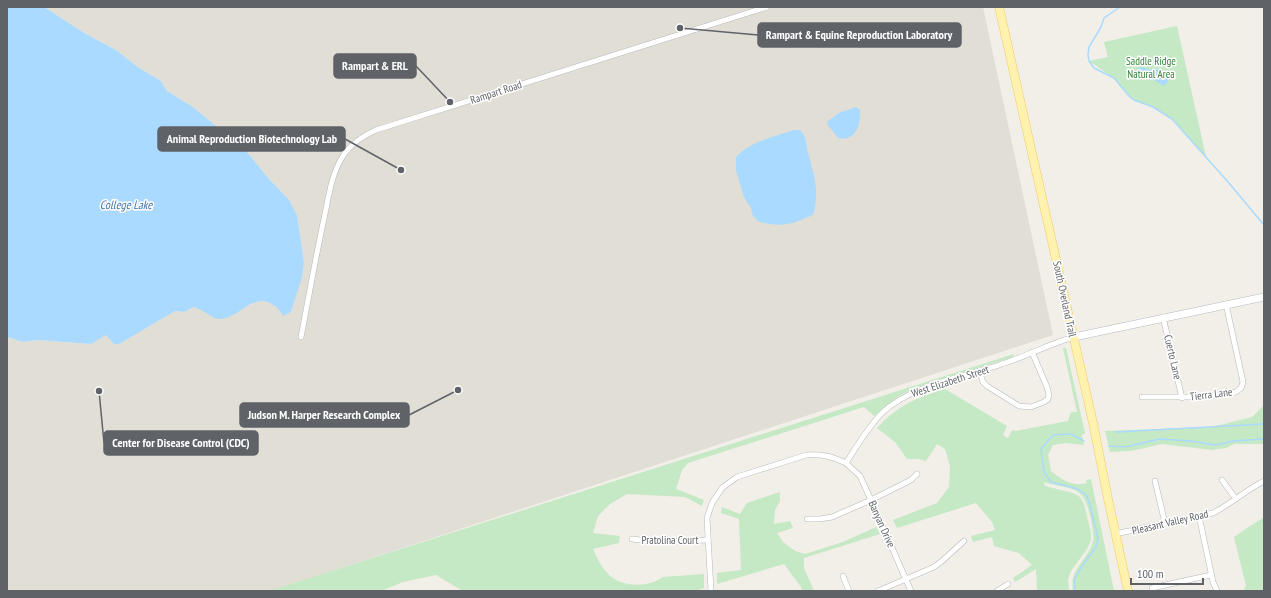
<svg xmlns="http://www.w3.org/2000/svg" width="1271" height="598" viewBox="0 0 1271 598" font-family="'PT Sans Narrow',sans-serif">
  <style>
    .education { fill: #e1ded6 }
    .green { fill: #c5e8c5 }
    .water { fill: #aadaff }
    .lines { fill: none; stroke-linecap: round; stroke-linejoin: round }
    .stream { stroke: #aadaff; stroke-width: 1.5 }
    .minor-casing { stroke: #b5b8bc; stroke-width: 6 }
    .secondary-casing { stroke: #b6babf; stroke-width: 8 }
    .primary-casing { stroke: #f2c960; stroke-width: 9 }
    .minor { stroke: #fff; stroke-width: 5 }
    .secondary { stroke: #fff; stroke-width: 7 }
    .primary { stroke: #fff2af; stroke-width: 8 }
    .labels { text-anchor: middle; dominant-baseline: central; stroke-width: 3; stroke-linejoin: round; paint-order: stroke }
    .park-label { font-size: 11px; fill: #348238; stroke: #fff }
    .street-label { font-size: 11px; fill: #5f6368; stroke: #fff }
    .water-label { font-size: 12px; font-style: italic; fill: #4174aa; stroke: #fff }
    .leader { fill: none; stroke: #5f6368; stroke-width: 1.5 }
    .callout-dot { fill: #5f6368; stroke: #fff; stroke-width: 1.5 }
    .callout { fill: #5f6368; stroke: #5f6368; stroke-width: 1.5 }
    .callout-label { font-size: 12px; text-anchor: middle; font-weight: bold; fill: #fff }
  </style>
  <rect width="100%" height="100%" fill="#f1efe8"/>
  <polygon class="education" points="44,7 983,7 1053,335 271,591 7,591 7,337 23,342 37,340 90,344 106,334 114,344 146,328 175,311 184,312 194,307 202,309 213,317 219,319 228,317 257,301 267,301 274,305 280,310 283,315 291,312 304,262 297,215 289,200 270,180 246,151 193,107 167,91 161,81 139,68 116,50 86,34"/>
  <g class="green">
    <polygon points="1177,26 1206,157 1172,119 1153,107 1134,100 1129,96 1114,78 1089,61 1108,57 1104,42"/>
    <path d="M1063,348h3l19,85 -3,2 2,10 -19,-2 -12,2 -5,10 3,16c11,9 21,16 36,12l-1,-3 5,-1 23,112h-41c-4,-22 13,-29 19,-47 3,-8 0,-16 -1,-24 -7,-34 -15,-30 -45,-37l-2,-2 1,5 28,7 7,4 4,7 7,29v7l-4,9 -16,22 -3,8 1,12h-32l-1,-22 -21,13 -2,-4 19,-13 -13,-12 -25,-7 -2,-9 -19,5 -2,-6 24,-6 -3,-8 -16,-19 -79,25 -4,-8 44,-17 12,-16 1,-21 -5,-17 -8,-5 -11,17 -8,-2h-11l-12,-17 -18,-14c23,-24 37,-29 68,-39l62,37 -4,9 5,3 4,-8 4,1 52,-10 3,-9h6z"/>
    <path d="M1014,354l-1,3 -99,31 -17,9 -23,19 -10,-9 -176,56 -6,7 -6,19 28,11 -2,6 -17,-9 -58,-3 -17,10 -12,12 -5,17 27,3 -1,7 -26,6c5,11 10,22 20,29 13,9 37,9 50,-1l41,-3v14l-10,3h-231l-27,-16 -33,7 -22,9h-112z"/>
    <polygon points="1264,405 1264,444 1234,444 1226,448 1212,450 1162,444 1131,451 1110,452 1105,431 1212,427 1252,417"/>
    <polygon points="780,492 780,501 775,510 774,524 790,521 793,528 777,533 783,542 795,551 805,554 843,542 876,527 880,534 804,558 804,568 814,591 802,591 801,587 784,564 717,584 717,573 741,570 739,519 721,513 722,507 740,514 747,503"/>
    <polygon points="1264,517 1264,591 1243,591 1246,586 1234,537"/>
  </g>
  <g class="water">
    <path d="M7,7h37l42,27 30,16 23,18 22,13 6,10 26,16 53,44 24,29 19,20 8,15 7,47 -2,15 -11,35 -8,4c-3,-6 -7,-10 -13,-13 -19,-9 -32,16 -51,16 -6,0 -17,-10 -25,-12l-10,5 -9,-1 -56,33h-5l-8,-9 -15,9 -54,-4 -14,2 -16,-5z"/>
    <path d="M1141,67l11,3 1,-2 5,2v2c5,0 9,2 11,7l-2,4 -4,3c-7,-7 -18,-8 -26,-15l1,-3z"/>
    <path d="M856,107l4,3c1,14 -4,32 -22,28l-11,-14 1,-3 11,-8z"/>
    <path d="M794,130h6c7,7 6,14 8,23 6,21 12,40 5,62l-20,8 -14,2 -16,-2 -5,-2 -5,-5 -2,-8 -6,-9 -2,-5 -7,-24v-13c15,-16 38,-20 58,-27z"/>
  </g>
  <g class="lines">
    <g class="stream">
      <polyline points="1120,7 1104,18 1101,27 1089,47 1088,55 1089,61 1094,68 1114,78 1129,96 1134,100 1153,107 1172,119 1229,183 1264,225"/>
      <polyline points="1116,432 1264,424"/>
      <polyline points="1109,446 1125,447 1160,439 1190,441 1215,445 1234,441 1264,439"/>
      <polyline points="1075,591 1074,580 1082,566 1096,547 1098,538 1090,505 1087,496 1078,489 1051,482 1044,472 1041,449 1053,435 1071,434 1084,441"/>
    </g>
    <g class="minor-casing">
      <g id="minor">
        <polyline points="1163,317 1182,398"/>
        <path d="M301,337c8,-41 15,-82 24,-123 4,-20 7,-41 18,-58 8,-13 20,-20 33,-26l391,-123"/>
        <polyline points="979,371 983,382 987,386 1019,406 1031,407 1044,402 1048,399 1049,395 1047,387 1032,352"/>
        <polyline points="1142,397 1205,397 1236,392 1241,388 1243,382 1226,304"/>
        <polyline points="846,463 860,476 871,500 911,591"/>
        <polyline points="1222,480 1236,499"/>
        <polyline points="1155,481 1165,523"/>
        <polyline points="1199,516 1213,582 1217,591"/>
        <polyline points="807,519 820,519 832,517 871,500 911,480 917,474"/>
        <path d="M1115,534l98,-21c18,-9 33,-23 51,-32"/>
        <polyline points="632,539 656,542 708,540"/>
        <polyline points="843,576 849,591"/>
        <polyline points="1152,588 1211,575"/>
        <path d="M711,591l-4,-73 5,-15 10,-15 15,-11 69,-22c16,-1 25,1 40,8 11,-17 22,-36 36,-50 29,-28 83,-36 120,-49 25,-8 47,-20 72,-27"/>
        <polyline points="878,591 934,567 942,561 964,541"/>
        <polyline points="997,591 1008,584"/>
      </g>
    </g>
    <g class="secondary-casing">
      <polyline id="secondary" points="1074,337 1264,297"/>
    </g>
    <g class="primary-casing">
      <polyline id="primary" points="999,7 1093,423 1108,499 1128,591"/>
    </g>
    <use href="#minor" class="minor"/>
    <use href="#secondary" class="secondary"/>
    <use href="#primary" class="primary"/>
  </g>
  <g class="labels">
    <g class="park-label">
      <text x="1151" y="61">Saddle Ridge<tspan x="1151" dy="13">Natural Area</tspan></text>
    </g>
    <g class="street-label">
      <text transform="translate(496 92) rotate(-18)">Rampart Road</text>
      <text transform="translate(1065 299) rotate(78)">South Overland Trail</text>
      <text transform="translate(1173 357) rotate(77)">Cuerto Lane</text>
      <text transform="translate(950 381) rotate(-18)">West Elizabeth Street</text>
      <text transform="translate(1211 394) rotate(-7)">Tierra Lane</text>
      <text transform="translate(1170 522) rotate(-13)">Pleasant Valley Road</text>
      <text transform="translate(882 524) rotate(66)">Banyan Drive</text>
      <text x="670" y="540">Pratolina Court</text>
    </g>
    <g class="water-label">
      <text x="126" y="204">College Lake</text>
    </g>
  </g>
  <path class="leader" d="M680 28L758 35M450 102L416 66M401 170L345 139M458 390L409 415M99 391L104 443"/>
  <g class="callout-dot">
    <circle cx="680" cy="28" r="4"/>
    <circle cx="450" cy="102" r="4"/>
    <circle cx="401" cy="170" r="4"/>
    <circle cx="458" cy="390" r="4"/>
    <circle cx="99" cy="391" r="4"/>
  </g>
  <g class="callout">
    <rect x="758" y="23" width="203" height="24" rx="4"/>
    <rect x="334" y="54" width="82" height="24" rx="4"/>
    <rect x="158" y="127" width="187" height="24" rx="4"/>
    <rect x="240" y="403" width="169" height="24" rx="4"/>
    <rect x="104" y="431" width="154" height="24" rx="4"/>
  </g>
  <g class="callout-label">
    <text x="859" y="39">Rampart &amp; Equine Reproduction Laboratory</text>
    <text x="375" y="70">Rampart &amp; ERL</text>
    <text x="252" y="143">Animal Reproduction Biotechnology Lab</text>
    <text x="324" y="419">Judson M. Harper Research Complex</text>
    <text x="181" y="447">Center for Disease Control (CDC)</text>
  </g>
  <rect width="1271" height="598" fill="none" stroke="#5f6368" stroke-width="16"/>
  <path d="M1131 578v6h72v-6" fill="none" stroke="#5f6368" stroke-width="2"/>
  <text x="1137" y="578" font-size="12" fill="#5f6368" stroke="#ffffff" stroke-width="3" paint-order="stroke">100 m</text>
</svg>
